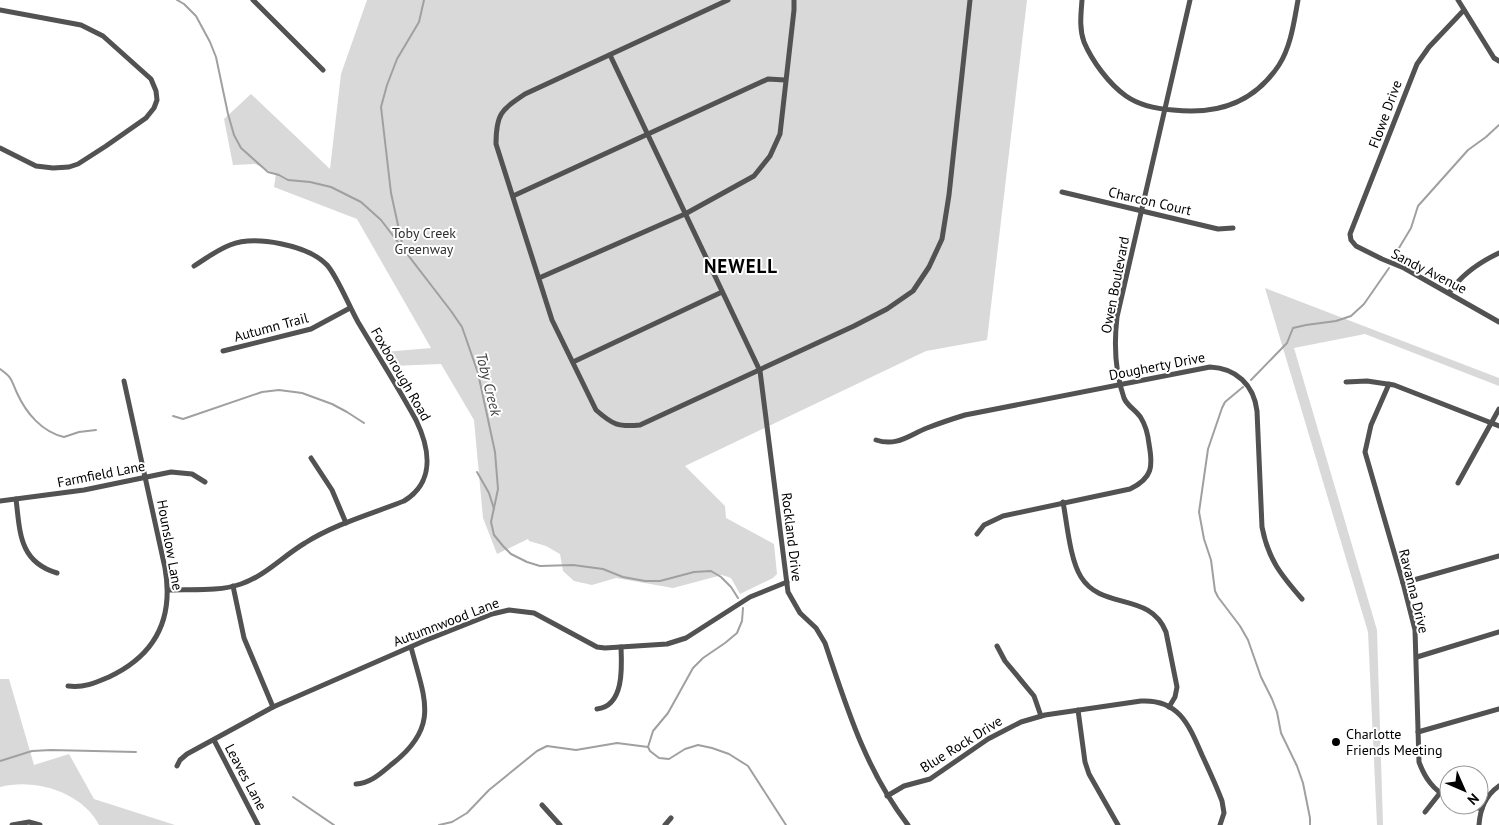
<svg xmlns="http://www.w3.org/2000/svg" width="1499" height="825" viewBox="0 0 1499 825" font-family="'PT Sans',sans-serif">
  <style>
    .green { fill: #d9d9d9 }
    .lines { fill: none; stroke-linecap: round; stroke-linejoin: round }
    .stream { stroke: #a0a0a0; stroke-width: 2 }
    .street { stroke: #525252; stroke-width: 5 }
    .poi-dot { fill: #000; stroke: #fff; stroke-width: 2 }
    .labels { text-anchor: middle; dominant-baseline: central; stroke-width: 4; stroke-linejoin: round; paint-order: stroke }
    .street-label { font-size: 14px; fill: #000; stroke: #fff }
    .park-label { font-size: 14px; fill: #303030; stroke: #fff }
    .poi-label { font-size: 14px; fill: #000; stroke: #fff; text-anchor: start }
    .water-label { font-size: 15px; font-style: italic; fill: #414141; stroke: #fff }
    .district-label { font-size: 19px; font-weight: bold; letter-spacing: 1px; fill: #000; stroke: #fff }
  </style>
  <rect width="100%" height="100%" fill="#fff"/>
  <g class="green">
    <polygon points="367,0 1027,0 987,340 926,351 685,466 725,506 726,518 774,544 777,574 773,578 740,594 731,578 722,575 673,588 616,578 592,585 574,581 563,571 560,554 546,546 529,541 528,539 497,554 483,518 474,420 441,364 392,366 384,352 431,348 357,219 274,187 276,174 255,164 233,165 224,119 251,94 330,169 341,74"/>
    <polygon points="1265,288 1499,378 1499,386 1365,334 1294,348 1377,630 1383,825 1377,825 1368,632"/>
    <path d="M0,679h9l25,86 35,-11 25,45 81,26h-76c-17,-33 -64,-47 -99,-38z"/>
  </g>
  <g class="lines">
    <g class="stream">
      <polyline points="177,0 184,4 196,16 210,42 216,57 228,114 234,135 241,148 268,172 279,175 288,180 310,182 331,187 361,202 381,220 451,311 462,327 478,373 495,452 498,489 491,522 494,535 503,546 511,554 527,562 540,566 573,565 603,569 623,577 645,581 660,581 694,572 711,571 721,577 731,587 738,598"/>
      <polyline points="403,248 391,193 381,107 387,85 397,59 419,22 424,0"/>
      <polyline points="1393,258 1411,228 1418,206 1468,150 1486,137 1499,125"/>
      <path d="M0,369c13,9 11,11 17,24 9,20 25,39 47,44l15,-5 17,-2"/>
      <polyline points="1251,380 1287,343 1293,328 1306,325 1336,321 1351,316 1364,304 1389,268"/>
      <polyline points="1243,387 1225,402 1222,408 1208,449 1199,512 1204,539 1211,560 1215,591 1218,597 1240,626 1248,640 1261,677 1272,699 1277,712 1281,733 1297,766 1303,783 1310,818 1310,825"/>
      <polyline points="173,416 183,419 262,392 279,390 302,393 332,404 347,412 364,423"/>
      <polyline points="477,472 489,493 494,509"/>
      <polyline points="743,608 742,621 737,633 725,643 703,658 693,668 668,713 653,731 648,747 650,751 659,758 669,759 685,749 698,745 712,748 729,754 748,766 786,825"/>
      <polyline points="0,761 32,751 51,750 136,752"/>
      <polyline points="293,797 334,825"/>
      <polyline points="439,825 452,822 467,813 489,790 537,751 547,746 576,750 617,743 648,747"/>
    </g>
    <g class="street">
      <polyline points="253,0 323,70"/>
      <path d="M728,0l-203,94c-24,16 -29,20 -29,50l56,176 44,90c17,15 22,17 44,15l214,-99 33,-17 26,-18 16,-24 13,-28 7,-44 21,-195"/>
      <path d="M1082,0c-1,14 -3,28 2,42 8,19 25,42 42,54 13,9 31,13 47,14 43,5 81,-7 106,-45 12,-19 15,-43 19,-65"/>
      <polyline points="1458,0 1494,58 1499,61"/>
      <polyline points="0,10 81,25 103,36 151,79 156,91 157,100 154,108 146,118 106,146 78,164 69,167 53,168 36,166 0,148"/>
      <polyline points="1464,10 1429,47 1417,64 1350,234 1351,240 1356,246 1382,259 1404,268 1499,322"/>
      <path d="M610,55l150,316 28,221 12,21 16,15 9,15c22,65 40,126 83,182"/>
      <polyline points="1062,192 1218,229 1233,228"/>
      <polyline points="513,196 768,79 785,80"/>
      <polyline points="539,278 685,214 754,176 770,156 780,134 794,10 794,0"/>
      <path d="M1449,293c12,-18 31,-31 50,-40"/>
      <polyline points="223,351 311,329 350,308"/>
      <polyline points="573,362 722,292"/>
      <polyline points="1346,382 1367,381 1394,385 1499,426"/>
      <path d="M1389,384l-18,41 -6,27 38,131 12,47 4,132c6,16 14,28 30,36"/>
      <path d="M876,440c21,7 33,-5 51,-12 13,-5 25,-9 38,-13l245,-48c26,1 44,18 47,44l5,116c6,32 19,48 40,72"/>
      <polyline points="311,458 332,490 346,523"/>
      <polyline points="1458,483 1499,409"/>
      <path d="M16,499c4,33 3,63 41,74"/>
      <polyline points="0,501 84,490 171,472 192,474 205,482"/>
      <path d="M1063,502c4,21 7,58 18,75 21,34 69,14 85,55l11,55 -2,10 -6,10"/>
      <path d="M977,534l7,-9 19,-9 127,-27c23,-11 23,-23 19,-45 -1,-9 -3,-18 -8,-26 -5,-8 -14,-12 -17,-20 -9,-26 -10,-55 -7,-81l73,-317"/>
      <polyline points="1403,583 1499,556"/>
      <polyline points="233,586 244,638 273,707"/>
      <path d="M168,590c23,-1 50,2 73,-6 24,-8 42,-28 64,-41 30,-19 66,-29 99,-42 31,-19 26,-52 12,-81 -18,-33 -39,-66 -58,-98 -9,-16 -21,-46 -31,-57 -19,-20 -72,-30 -97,-20 -13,5 -25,14 -36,21"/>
      <polyline points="997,646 1005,661 1034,696 1041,716"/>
      <polyline points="1417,657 1499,632"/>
      <path d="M68,686c16,2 27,-3 41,-9 47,-22 65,-58 56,-109l-41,-187"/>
      <path d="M597,709c27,-3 25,-41 24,-62"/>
      <polyline points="1078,710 1085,762 1089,774 1118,825"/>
      <polyline points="1418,732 1499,709"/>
      <polyline points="214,740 258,825"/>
      <polyline points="177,766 180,760 187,754 273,707 424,641 492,614 509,610 534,613 597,647 605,648 667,644 686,638 750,597 787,582"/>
      <path d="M356,784c15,-1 25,-11 36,-20 49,-38 32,-66 19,-117"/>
      <path d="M887,796l17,-10 26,-7 58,-40 33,-17 24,-7 96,-14c38,-2 48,24 61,54 7,15 14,30 20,46l2,12 -4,12"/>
      <polyline points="542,805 560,825"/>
      <polyline points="1469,805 1482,809"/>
      <polyline points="1425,812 1440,793"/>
      <polyline points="12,825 29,822 40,825"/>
      <polyline points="665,825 671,818"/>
      <path d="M1479,825c1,-16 7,-30 20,-39"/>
    </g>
  </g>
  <circle class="poi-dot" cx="1336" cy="742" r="5"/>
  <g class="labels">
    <g class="street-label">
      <text transform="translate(1385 114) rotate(-70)">Flowe Drive</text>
      <text transform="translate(1150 201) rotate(13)">Charcon Court</text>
      <text transform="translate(1429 271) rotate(27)">Sandy Avenue</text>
      <text transform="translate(1115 285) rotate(-79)">Owen Boulevard</text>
      <text transform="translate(271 327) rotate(-15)">Autumn Trail</text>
      <text transform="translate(1157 366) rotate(-11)">Dougherty Drive</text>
      <text transform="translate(401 374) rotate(60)">Foxborough Road</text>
      <text transform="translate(101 474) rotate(-11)">Farmfield Lane</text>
      <text transform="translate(792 537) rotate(83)">Rockland Drive</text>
      <text transform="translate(170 545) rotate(80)">Hounslow Lane</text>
      <text transform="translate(1414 591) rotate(76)">Ravanna Drive</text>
      <text transform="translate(446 622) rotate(-21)">Autumnwood Lane</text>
      <text transform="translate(961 744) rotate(-32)">Blue Rock Drive</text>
      <text transform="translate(246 777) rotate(62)">Leaves Lane</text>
    </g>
    <g class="park-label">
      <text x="424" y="233">Toby Creek<tspan x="424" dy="16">Greenway</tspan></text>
    </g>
    <g class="poi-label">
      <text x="1346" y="734">Charlotte<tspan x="1346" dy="16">Friends Meeting</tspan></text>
    </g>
    <g class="water-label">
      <text transform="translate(489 384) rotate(76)">Toby Creek</text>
    </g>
    <g class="district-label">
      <text x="741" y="266">NEWELL</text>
    </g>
  </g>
  <g transform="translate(1464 790) rotate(135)"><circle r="24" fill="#ffffff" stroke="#999999"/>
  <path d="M0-4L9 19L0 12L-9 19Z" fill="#000000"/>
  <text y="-8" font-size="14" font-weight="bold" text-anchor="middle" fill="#000000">N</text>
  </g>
</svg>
